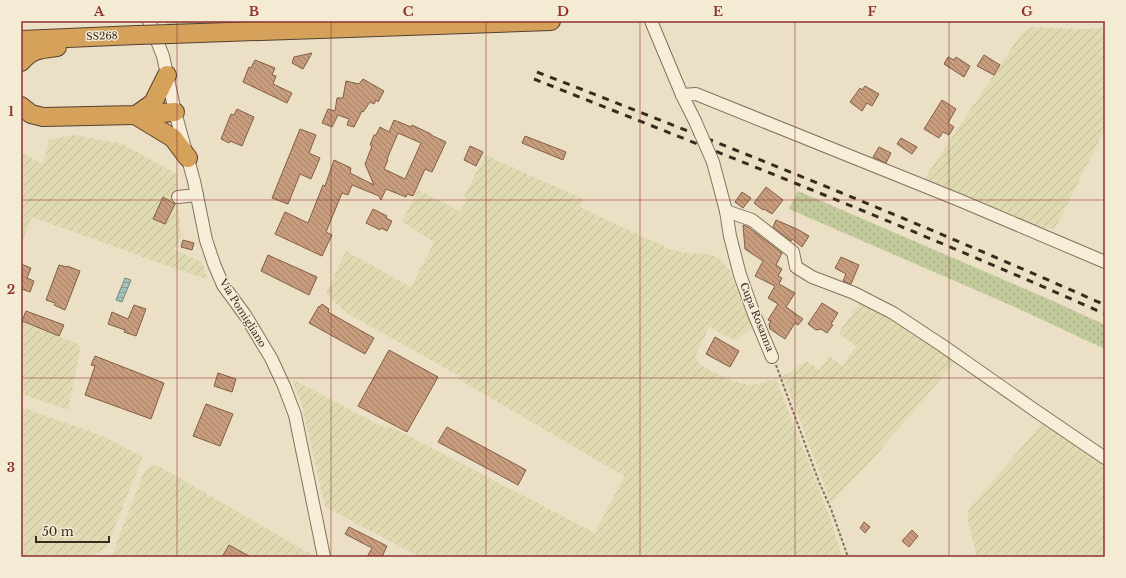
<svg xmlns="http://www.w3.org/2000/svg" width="1126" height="578" viewBox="0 0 1126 578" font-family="'Libre Baskerville',serif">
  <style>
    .farmland { fill: url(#farmland-furrows) }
    .grass { fill: url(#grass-dots) }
    .water { fill: url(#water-rules); stroke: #6e8c85 }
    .building { fill: url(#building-back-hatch); stroke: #825d44; fill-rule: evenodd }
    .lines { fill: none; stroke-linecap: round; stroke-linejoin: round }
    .minor-casing { stroke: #85725c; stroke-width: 14 }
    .highway-casing { stroke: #534130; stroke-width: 20 }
    .path { stroke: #85725c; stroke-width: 2; stroke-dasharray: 3 2; stroke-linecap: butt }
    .minor { stroke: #f6eed8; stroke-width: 12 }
    .highway { stroke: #d5a15b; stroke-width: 18 }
    .rail { stroke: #362b1f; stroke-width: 3; stroke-dasharray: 7 7; stroke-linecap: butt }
    .minor-bridge-casing { stroke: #85725c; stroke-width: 14; stroke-linecap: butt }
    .highway-bridge-casing { stroke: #534130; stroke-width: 20; stroke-linecap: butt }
    .minor-bridge { stroke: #f6eed8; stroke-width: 12 }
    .highway-bridge { stroke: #d5a15b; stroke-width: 18 }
    .grid { fill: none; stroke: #903130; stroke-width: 1; stroke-opacity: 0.55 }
    .labels { text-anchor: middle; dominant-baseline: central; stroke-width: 3; stroke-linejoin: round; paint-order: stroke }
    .street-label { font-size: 10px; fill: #362b1f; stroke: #f3ebd4 }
    .neatline { fill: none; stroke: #903130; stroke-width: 1.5 }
    .grid-label { font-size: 13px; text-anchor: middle; font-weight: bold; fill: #903130 }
  </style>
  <defs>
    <pattern id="farmland-furrows" width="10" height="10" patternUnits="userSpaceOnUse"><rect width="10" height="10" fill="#e0dab3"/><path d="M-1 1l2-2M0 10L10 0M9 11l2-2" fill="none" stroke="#c1bb9a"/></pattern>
    <pattern id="grass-dots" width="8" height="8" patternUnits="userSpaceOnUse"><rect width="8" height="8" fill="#c2c99a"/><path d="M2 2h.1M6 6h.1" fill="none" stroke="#a7ad84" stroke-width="1.8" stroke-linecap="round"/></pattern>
    <pattern id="water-rules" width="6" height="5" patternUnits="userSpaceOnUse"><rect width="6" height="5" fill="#a6bfb8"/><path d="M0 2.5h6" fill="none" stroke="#889b95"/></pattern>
    <pattern id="building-back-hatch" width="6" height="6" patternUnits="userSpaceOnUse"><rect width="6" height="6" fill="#c79d7d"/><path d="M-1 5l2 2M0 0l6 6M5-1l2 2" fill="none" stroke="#a28066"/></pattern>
  </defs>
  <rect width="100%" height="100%" fill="#ebe0c5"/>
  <g class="farmland">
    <polygon points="1031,27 1080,29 1105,28 1105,129 1055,229 1040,228 922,182 1021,34"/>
    <polygon points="73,135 121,143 177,174 180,232 182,235 175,250 202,262 207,278 203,278 182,271 32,217 21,246 21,153 43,164 49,140"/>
    <polygon points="485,155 583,199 580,207 611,222 670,249 685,253 710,254 720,259 730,271 752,328 737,340 733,340 709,327 696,355 696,358 699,363 712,372 734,381 747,385 756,384 766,381 776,379 831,520 842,557 420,557 325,507 301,402 292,379 385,428 388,425 595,533 624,476 458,379 459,376 345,312 327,295 327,291 346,251 411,287 434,242 402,222 418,190 460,211 467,200 464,196"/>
    <polygon points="861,301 875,308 957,360 870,462 831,503 783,376 807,361 819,370 829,356 842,366 856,346 839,334 839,332"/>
    <polygon points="21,322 81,345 68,410 21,394"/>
    <polygon points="21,407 105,437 143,457 106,548 89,557 21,557"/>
    <polygon points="1044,421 1105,463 1105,557 977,557 967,516 969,509"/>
    <polygon points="157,465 316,557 111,557 144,472 151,466"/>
  </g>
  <g class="grass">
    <polygon points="167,21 292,21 167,25"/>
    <polygon points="798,191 1053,301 1105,325 1105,349 1017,308 789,209"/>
  </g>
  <polygon class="water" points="125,278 131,280 122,302 116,300"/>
  <g class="building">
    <polygon points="312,53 303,69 292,63 294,57"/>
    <polygon points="984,55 1000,65 994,75 977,66"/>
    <polygon points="948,57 954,60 956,57 970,66 964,77 944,64"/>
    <polygon points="255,60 275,68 272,75 276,76 273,84 292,93 287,103 243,82 249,67 251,68"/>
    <polygon points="363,79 384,91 378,102 376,100 374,104 370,102 363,112 362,111 354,127 347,125 349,119 338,115 332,127 322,123 328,109 335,111 337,98 343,98 346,81 359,84"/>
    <polygon points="865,86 879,94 872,106 867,103 862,111 850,102 860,88 862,90"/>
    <polygon points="942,100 956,109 948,123 954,127 949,135 943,132 939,138 924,129"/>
    <polygon points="237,109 254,117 242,146 230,141 229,143 221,139 231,114 234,115"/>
    <path d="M394,120l17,7 1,-2 19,9v1l15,7 -14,30 -7,-3 -12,27 -6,-2 -1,3 -20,-8 -5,11 -2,-4 -27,-11 -4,10 -6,-2 -16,39 6,3 -10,21 -47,-22 10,-22 23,11 15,-38 2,1 9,-26 17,8 -1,5 24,12 -9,-21 7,-18 -2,-1 4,-10h2l4,-8 9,5zM398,133l23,10 -16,36 -21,-10 4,-9 -1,-1z"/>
    <polygon points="300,129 316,135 309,153 320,158 311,179 300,174 288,204 272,198"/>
    <polygon points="525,136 566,152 563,160 522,143"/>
    <polygon points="901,138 917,147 912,154 897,144"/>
    <polygon points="470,146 483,152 476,166 464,160"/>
    <polygon points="879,147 891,153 886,163 873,157"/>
    <polygon points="766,187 783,200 772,214 764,209 763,210 754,203"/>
    <polygon points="742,192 751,198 743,208 735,202"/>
    <polygon points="163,197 175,204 165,224 153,219"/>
    <polygon points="373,209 387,216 386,218 392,221 387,231 381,228 380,230 366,223"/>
    <polygon points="776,220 797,229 809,236 802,247 792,239 791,241 773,227"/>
    <polygon points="743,225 748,227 782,253 776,265 782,269 778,276 782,278 779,284 795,293 786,307 803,319 798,325 795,323 785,339 770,329 769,324 771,321 768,320 778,304 768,298 775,286 755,276 763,261 745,249"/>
    <polygon points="183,240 194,243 192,250 181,247"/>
    <polygon points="268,255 317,277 309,295 261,271"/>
    <polygon points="841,257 859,265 851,284 843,281 846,274 835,268"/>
    <polygon points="21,264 31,268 27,278 34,281 30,292 22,289 21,291"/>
    <polygon points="59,265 67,267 67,266 80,271 65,310 54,305 55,303 46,300"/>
    <polygon points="822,303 838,313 831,324 833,325 827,333 821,329 816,330 808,324"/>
    <polygon points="322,304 329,309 328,312 374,338 365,354 309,323 319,306 320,307"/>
    <polygon points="134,305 146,309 136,336 124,332 125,330 108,324 112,312 128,319"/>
    <polygon points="26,311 64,325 59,336 22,321"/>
    <polygon points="715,337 739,351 730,367 706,354"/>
    <polygon points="389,350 438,377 407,432 358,406"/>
    <polygon points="95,356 164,383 151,419 85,395 95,366 91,365"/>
    <polygon points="218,373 236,379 232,392 214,386"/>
    <polygon points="206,404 233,414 220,446 193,436"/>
    <polygon points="447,427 526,470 518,485 438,442"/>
    <polygon points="864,522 870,527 865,533 860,528"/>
    <polygon points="349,527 387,546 382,557 367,557 372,548 345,534"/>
    <polygon points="912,530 918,536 909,547 902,541"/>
    <polygon points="229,545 251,557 222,557"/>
  </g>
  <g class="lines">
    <g class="minor-casing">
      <g id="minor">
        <polyline points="149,21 163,56 175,112 194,181 206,240 214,264 223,285 245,315 271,358 284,386 295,415 324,557"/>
        <polyline points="651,21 682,95 695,121"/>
        <polyline points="682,95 696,94 959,200 1105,262"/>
        <polyline points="713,162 726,211 730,236 740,275 754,314 772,357"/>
        <polyline points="178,197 197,195"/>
        <polyline points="726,211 752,220 793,252 796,267 812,277 854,293 893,313 943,346 1036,411 1105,458"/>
      </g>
    </g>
    <g class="highway-casing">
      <g id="highway">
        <polyline points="171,34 551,21"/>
        <polyline points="21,40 137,35"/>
        <path d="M21,62c11,-13 20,-13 36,-15"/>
        <polyline points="21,106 31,114 43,117 135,115 175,112"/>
        <polyline points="135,115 173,138 188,158"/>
        <polyline points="136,115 153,103 167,75"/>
      </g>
    </g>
    <polyline class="path" points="776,365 819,482 831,509 848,557"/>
    <use href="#minor" class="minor"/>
    <use href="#highway" class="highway"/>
    <g class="rail">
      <path d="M537,72c191,74 381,150 568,233"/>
      <path d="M534,79c191,76 383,151 571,235"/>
    </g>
    <g class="minor-bridge-casing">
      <polyline id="minor-bridge" points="695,121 713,162"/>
    </g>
    <g class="highway-bridge-casing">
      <polyline id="highway-bridge" points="137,35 171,34"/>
    </g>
    <use href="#minor-bridge" class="minor-bridge"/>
    <use href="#highway-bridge" class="highway-bridge"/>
  </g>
  <path class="grid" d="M177,21v536M331,21v536M486,21v536M640,21v536M795,21v536M949,21v536M21,200h1084M21,378h1084"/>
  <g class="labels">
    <g class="street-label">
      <text transform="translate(102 36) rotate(-2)">SS268</text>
      <text transform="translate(243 313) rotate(58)">Via Pomigliano</text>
      <text transform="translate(757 317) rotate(68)">Cupa Rosanna</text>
    </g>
  </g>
  <rect width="1126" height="578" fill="none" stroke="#f3ebd4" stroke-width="44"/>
  <path d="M36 536v6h73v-6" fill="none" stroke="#362b1f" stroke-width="2"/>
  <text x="42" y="536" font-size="12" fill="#362b1f" stroke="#f3ebd4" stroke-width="3" paint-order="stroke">50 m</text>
  <rect x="22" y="22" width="1082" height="534" class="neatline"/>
  <g class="grid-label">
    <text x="99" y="16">A</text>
    <text x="254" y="16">B</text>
    <text x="408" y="16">C</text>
    <text x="563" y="16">D</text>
    <text x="718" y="16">E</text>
    <text x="872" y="16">F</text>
    <text x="1027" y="16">G</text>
    <text x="11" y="116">1</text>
    <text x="11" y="294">2</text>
    <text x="11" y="472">3</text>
  </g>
</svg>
